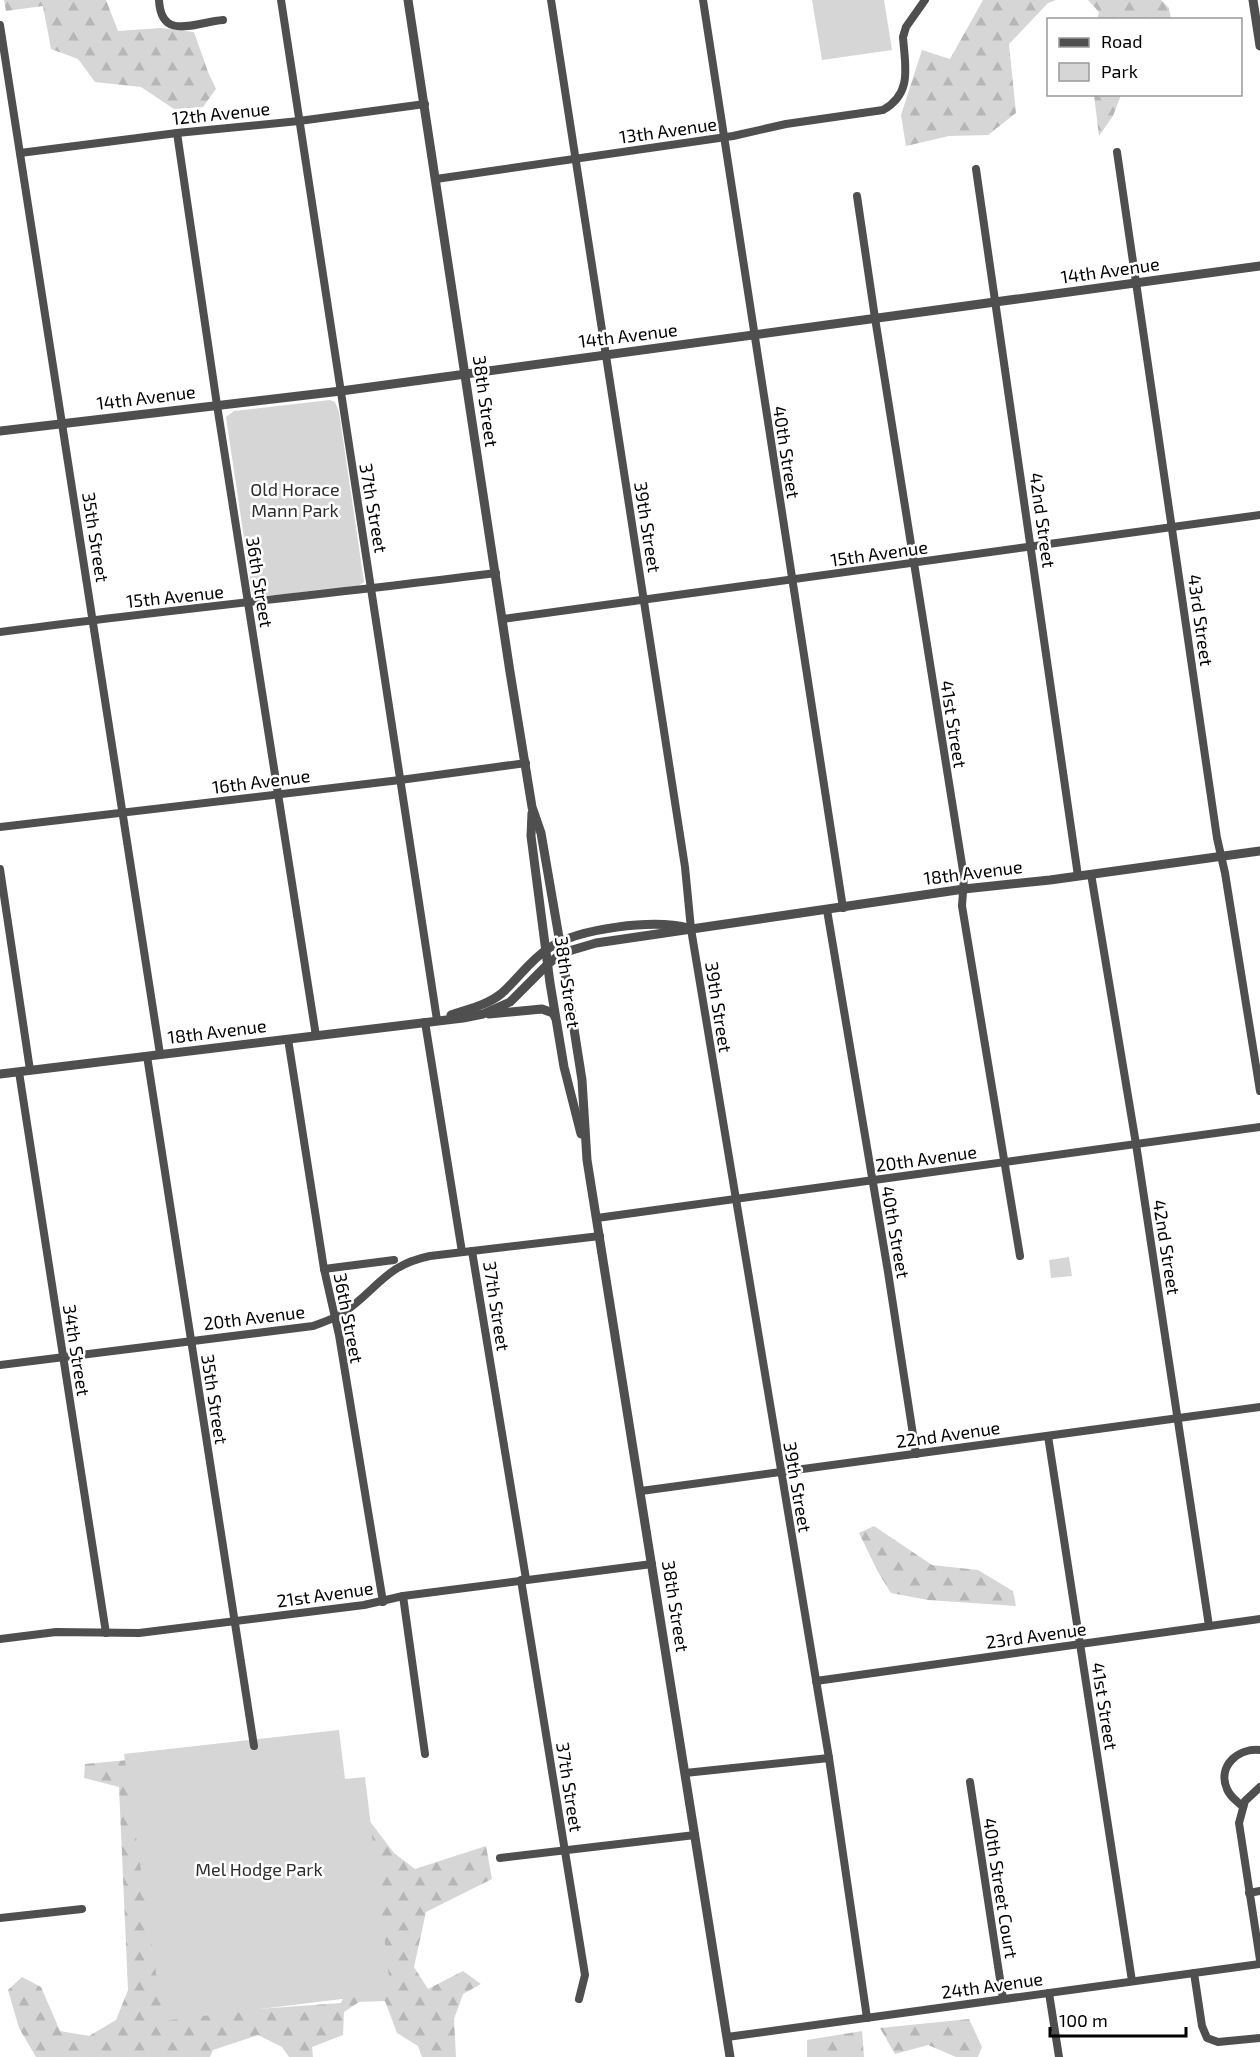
<svg xmlns="http://www.w3.org/2000/svg" width="1260" height="2057" viewBox="0 0 1260 2057" font-family="'Exo 2',sans-serif">
  <style>
    .forest { fill: url(#forest-firs) }
    .park { fill: #d6d6d6 }
    .lines { fill: none; stroke-linecap: round; stroke-linejoin: round }
    .minor { stroke: #4f4f4f; stroke-width: 8 }
    .tertiary { stroke: #4f4f4f; stroke-width: 9 }
    .labels { text-anchor: middle; dominant-baseline: central; stroke-width: 5; stroke-linejoin: round; paint-order: stroke }
    .street-label { font-size: 18px; fill: #000; stroke: #fff }
    .park-label { font-size: 18px; fill: #2d2d2d; stroke: #fff }
  </style>
  <defs>
    <pattern id="forest-firs" width="22" height="20" patternUnits="userSpaceOnUse" patternTransform="scale(1.5)"><rect width="22" height="20" fill="#d6d6d6"/><path d="M5 1l3.5 6h-7zM16 11l3.5 6h-7z" fill="#b6b6b6"/></pattern>
  </defs>
  <rect width="100%" height="100%" fill="#fff"/>
  <g class="forest">
    <polygon points="4,0 106,0 118,31 161,28 194,32 208,72 216,89 203,107 174,109 141,87 95,82 78,59 51,49 43,6 6,11"/>
    <polygon points="983,0 1056,0 1048,3 1009,44 1016,113 988,135 949,136 906,146 901,115 922,50 950,59"/>
    <polygon points="1088,0 1161,0 1169,8 1171,19 1097,19 1099,12"/>
    <polygon points="1094,95 1121,95 1113,116 1099,136"/>
    <polygon points="874,1526 932,1565 978,1570 1013,1591 1016,1606 928,1600 891,1593 878,1572 859,1533"/>
    <polygon points="128,1760 175,2015 341,2003 356,1967 365,1815 394,1853 415,1869 486,1846 492,1879 426,1912 414,1967 428,1989 463,1971 481,1984 463,1994 454,2019 456,2057 422,2057 418,2046 397,2033 385,2001 359,2002 344,2012 343,2035 312,2047 313,2057 289,2057 282,2047 258,2035 213,2050 210,2057 36,2057 19,2028 8,1990 22,1977 41,1987 60,2031 89,2036 116,2020 128,1990 119,1787 84,1778 85,1764"/>
    <polygon points="969,2019 982,2047 978,2057 956,2057 928,2045 895,2054 880,2028"/>
    <polygon points="862,2031 864,2057 807,2057 807,2040"/>
  </g>
  <g class="park">
    <polygon points="812,0 884,0 892,50 822,60"/>
    <polygon points="330,400 335,402 339,412 364,582 358,586 257,597 252,592 226,417 234,411"/>
    <polygon points="1069,1257 1072,1276 1051,1278 1049,1260"/>
    <polygon points="339,1730 345,1779 365,1777 391,1993 163,2021 124,1754"/>
  </g>
  <g class="lines">
    <g class="minor">
      <path d="M159,0c2,42 37,22 64,20"/>
      <polyline points="281,0 437,1020"/>
      <polyline points="551,0 685,867 691,929 829,1758 867,2018"/>
      <polyline points="703,0 843,908"/>
      <polyline points="0,25 160,1054"/>
      <polyline points="177,133 217,405 316,1036"/>
      <polyline points="1117,152 1217,838 1225,873 1260,1091"/>
      <polyline points="20,153 177,133 299,121 425,104"/>
      <polyline points="976,169 1078,876"/>
      <path d="M436,179l297,-43 53,-12 97,-14c30,-17 22,-44 20,-73l3,-10 19,-27"/>
      <polyline points="857,196 875,318 964,877 962,906 1020,1256"/>
      <polyline points="503,619 1260,515"/>
      <path d="M0,632c165,-22 331,-38 496,-59"/>
      <polyline points="0,827 400,780 526,763"/>
      <polyline points="0,869 30,1070"/>
      <polyline points="1091,874 1136,1144 1209,1626"/>
      <polyline points="827,910 888,1272 916,1454"/>
      <polyline points="425,1022 462,1252"/>
      <polyline points="288,1039 324,1269 339,1335 383,1602"/>
      <polyline points="147,1056 254,1746"/>
      <polyline points="19,1072 106,1633"/>
      <polyline points="597,1218 1260,1127"/>
      <polyline points="472,1251 526,1579"/>
      <polyline points="324,1269 394,1260"/>
      <path d="M0,1365l313,-39c10,-4 21,-7 30,-13 34,-23 42,-48 87,-57l170,-20"/>
      <polyline points="1048,1436 1132,1981"/>
      <polyline points="641,1491 1260,1407"/>
      <polyline points="521,1580 585,1975 579,1999"/>
      <polyline points="403,1596 425,1754"/>
      <polyline points="0,1639 56,1632 139,1633 364,1605 403,1596 652,1564"/>
      <polyline points="816,1681 1260,1619"/>
      <polyline points="685,1773 829,1758"/>
      <polyline points="970,1782 1003,1999"/>
      <polyline points="1260,1787 1245,1801 1239,1823 1260,1960"/>
      <path d="M1243,1807c-6,-6 -13,-10 -16,-18 -10,-23 11,-41 33,-39"/>
      <polyline points="500,1858 695,1835"/>
      <polyline points="1249,1893 1260,1891"/>
      <polyline points="0,1918 82,1909"/>
      <polyline points="1194,1973 1202,2026 1207,2038 1218,2042 1260,2038"/>
      <polyline points="1049,1993 1059,2057"/>
      <polyline points="727,2037 1260,1964"/>
    </g>
    <g class="tertiary">
      <polyline points="408,0 510,672 532,807 541,833 566,978 582,1080 587,1160 730,2057"/>
      <polyline points="1253,0 1260,46"/>
      <polyline points="0,431 341,391 1260,266"/>
      <polyline points="532,813 531,836 550,983 564,1067 581,1134"/>
      <polyline points="489,1014 542,1009 553,1013 555,1017"/>
      <path d="M451,1015c17,-6 37,-10 51,-22 16,-14 28,-33 47,-45 30,-20 104,-29 140,-20"/>
      <polyline points="0,1074 463,1018 483,1014 510,1002 548,964 562,953 596,943 964,889 1050,880 1260,851"/>
    </g>
  </g>
  <g class="labels">
    <g class="street-label">
      <text transform="translate(221 113) rotate(-6)">12th Avenue</text>
      <text transform="translate(668 130) rotate(-8)">13th Avenue</text>
      <text transform="translate(1110 270) rotate(-8)">14th Avenue</text>
      <text transform="translate(628 335) rotate(-7)">14th Avenue</text>
      <text transform="translate(146 397) rotate(-7)">14th Avenue</text>
      <text transform="translate(486 401) rotate(82)">38th Street</text>
      <text transform="translate(787 452) rotate(81)">40th Street</text>
      <text transform="translate(374 508) rotate(80)">37th Street</text>
      <text transform="translate(1043 520) rotate(82)">42nd Street</text>
      <text transform="translate(648 527) rotate(81)">39th Street</text>
      <text transform="translate(96 537) rotate(81)">35th Street</text>
      <text transform="translate(879 553) rotate(-8)">15th Avenue</text>
      <text transform="translate(260 582) rotate(81)">36th Street</text>
      <text transform="translate(175 596) rotate(-6)">15th Avenue</text>
      <text transform="translate(1201 620) rotate(82)">43rd Street</text>
      <text transform="translate(954 724) rotate(81)">41st Street</text>
      <text transform="translate(261 781) rotate(-7)">16th Avenue</text>
      <text transform="translate(973 872) rotate(-7)">18th Avenue</text>
      <text transform="translate(568 982) rotate(82)">38th Street</text>
      <text transform="translate(719 1007) rotate(81)">39th Street</text>
      <text transform="translate(217 1031) rotate(-7)">18th Avenue</text>
      <text transform="translate(926 1158) rotate(-8)">20th Avenue</text>
      <text transform="translate(896 1232) rotate(80)">40th Street</text>
      <text transform="translate(1167 1247) rotate(81)">42nd Street</text>
      <text transform="translate(497 1306) rotate(81)">37th Street</text>
      <text transform="translate(254 1317) rotate(-7)">20th Avenue</text>
      <text transform="translate(349 1318) rotate(79)">36th Street</text>
      <text transform="translate(77 1350) rotate(81)">34th Street</text>
      <text transform="translate(215 1399) rotate(81)">35th Street</text>
      <text transform="translate(948 1434) rotate(-8)">22nd Avenue</text>
      <text transform="translate(798 1487) rotate(80)">39th Street</text>
      <text transform="translate(325 1594) rotate(-8)">21st Avenue</text>
      <text transform="translate(676 1606) rotate(81)">38th Street</text>
      <text transform="translate(1036 1635) rotate(-8)">23rd Avenue</text>
      <text transform="translate(1105 1706) rotate(81)">41st Street</text>
      <text transform="translate(570 1787) rotate(81)">37th Street</text>
      <text transform="translate(1001 1888) rotate(81)">40th Street Court</text>
      <text transform="translate(992 1985) rotate(-8)">24th Avenue</text>
    </g>
    <g class="park-label">
      <text x="295" y="489">Old Horace<tspan x="295" dy="21">Mann Park</tspan></text>
      <text x="259" y="1869">Mel Hodge Park</text>
    </g>
  </g>
  <rect x="1047" y="18" width="195" height="78" fill="#ffffff" stroke="#999999" stroke-width="1.5"/>
  <rect x="1059" y="38" width="30" height="9" fill="#4f4f4f" stroke="#999999" stroke-width="1.5"/>
  <text x="1101" y="48" font-size="18" fill="#000000">Road</text>
  <rect x="1059" y="63" width="30" height="18" fill="#d6d6d6" stroke="#999999" stroke-width="1.5"/>
  <text x="1101" y="78" font-size="18" fill="#000000">Park</text>
  <path d="M1050 2027v9h136v-9" fill="none" stroke="#000000" stroke-width="3"/>
  <text x="1059" y="2027" font-size="18" fill="#000000" stroke="#ffffff" stroke-width="4.5" paint-order="stroke">100 m</text>
</svg>
